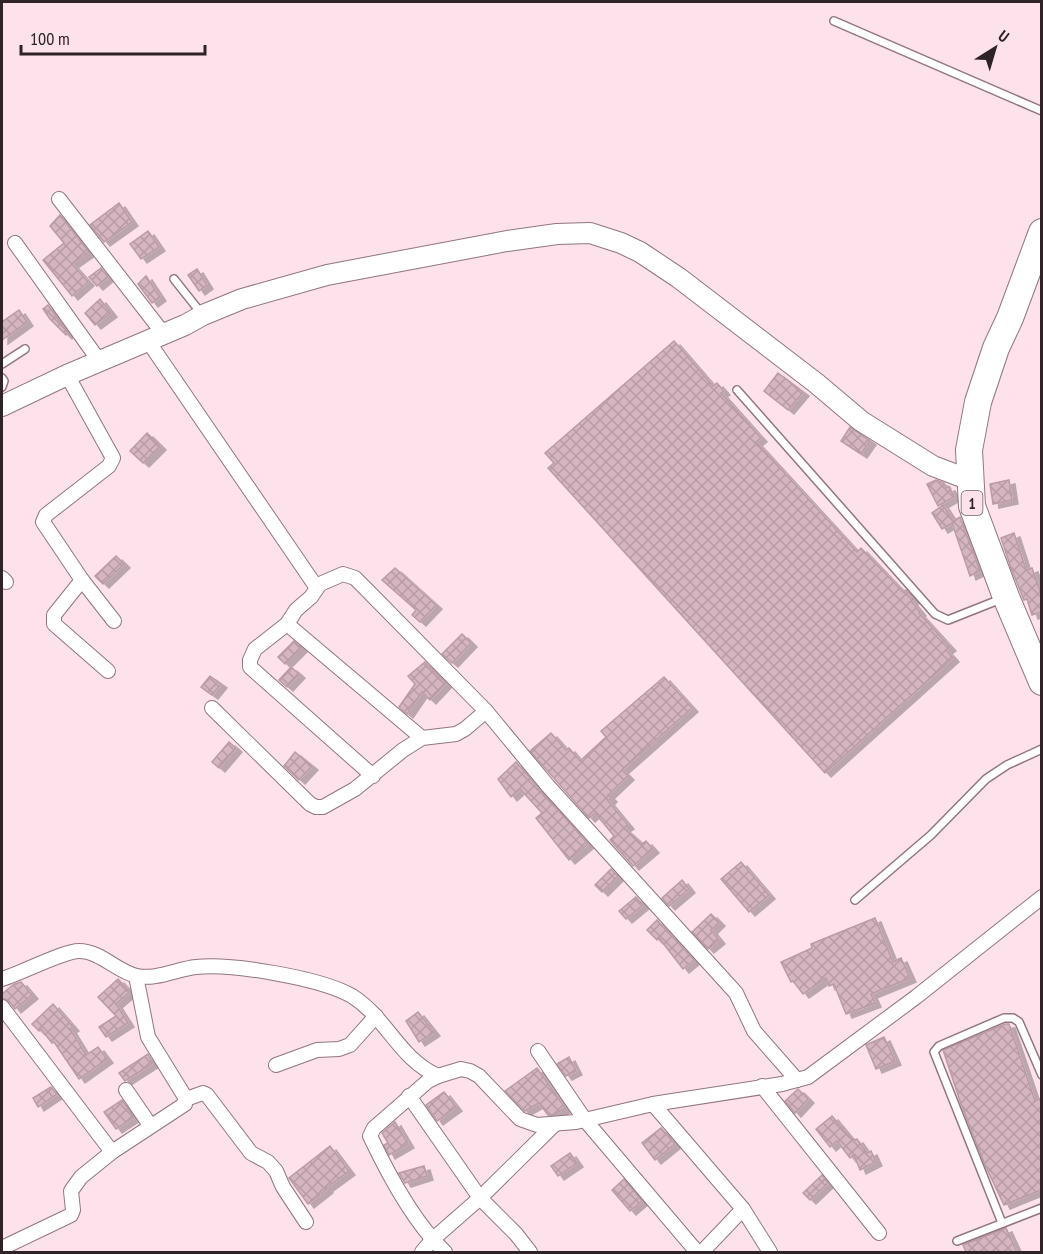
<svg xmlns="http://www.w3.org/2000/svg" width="1043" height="1254" viewBox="0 0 1043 1254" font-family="'PT Sans Narrow',sans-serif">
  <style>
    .building { fill: url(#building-cross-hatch); stroke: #ba9ba6; stroke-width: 1.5; filter: url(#shadow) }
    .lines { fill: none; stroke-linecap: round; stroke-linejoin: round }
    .lane-casing { stroke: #92757f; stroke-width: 10 }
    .street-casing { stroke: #92757f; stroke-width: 16 }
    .secondary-casing { stroke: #92757f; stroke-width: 22 }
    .highway-casing { stroke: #92757f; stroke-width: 28 }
    .lane { stroke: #fff; stroke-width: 7 }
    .street { stroke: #fff; stroke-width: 14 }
    .secondary { stroke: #fff; stroke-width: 20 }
    .highway { stroke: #fff; stroke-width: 26 }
    .labels { text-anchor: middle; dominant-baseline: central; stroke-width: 6; stroke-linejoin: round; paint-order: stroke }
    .shield { fill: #fde2eb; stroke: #6d5c62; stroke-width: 1.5 }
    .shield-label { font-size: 15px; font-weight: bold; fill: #2f2328 }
  </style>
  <defs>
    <pattern id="building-cross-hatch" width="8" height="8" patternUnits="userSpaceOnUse" patternTransform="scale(1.5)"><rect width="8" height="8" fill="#d5b5c0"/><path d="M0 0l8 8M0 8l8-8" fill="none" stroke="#b79ba5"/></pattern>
    <filter id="shadow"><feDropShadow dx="6" dy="4" stdDeviation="0" flood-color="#0004"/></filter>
  </defs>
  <rect width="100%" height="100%" fill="#fde2eb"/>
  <g class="building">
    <polygon points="119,203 132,222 104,242 90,225"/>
    <polygon points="60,215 89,252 72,264 88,282 72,296 43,260 64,243 50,226"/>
    <polygon points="148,231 159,247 141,259 130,244"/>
    <polygon points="101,268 108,277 97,286 89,277"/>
    <polygon points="197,269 207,285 199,291 188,275"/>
    <polygon points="146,276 160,297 152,303 138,284"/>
    <polygon points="100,299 111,313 95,325 85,313"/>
    <polygon points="48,305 68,333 66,335 50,319 43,309"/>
    <polygon points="19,310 27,322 2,340 2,322"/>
    <polygon points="674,341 713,386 717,383 724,391 721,393 761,438 756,442 857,552 861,548 903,592 906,590 914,599 911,601 920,612 919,613 950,647 946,650 953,658 825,773 548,468 554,463 545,453"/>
    <polygon points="778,373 803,392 788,410 764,391"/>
    <polygon points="850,427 870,441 861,454 841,441"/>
    <polygon points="147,433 160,446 143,463 130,451"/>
    <polygon points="936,480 944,483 946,488 949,487 954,497 938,506 927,484"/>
    <polygon points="1009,480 1012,500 993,504 990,484"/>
    <polygon points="943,505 953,521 960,517 980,571 970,576 952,523 942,529 932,513"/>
    <polygon points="1014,533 1026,570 1032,568 1041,594 1041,612 1032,615 1027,599 1024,600 1011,568 1001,538"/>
    <polygon points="116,556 124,564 103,584 95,576"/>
    <polygon points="395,568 436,605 420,622 412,615 416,610 382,580"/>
    <polygon points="462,634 471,643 452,663 442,654"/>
    <polygon points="294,641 301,648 285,664 278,657"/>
    <polygon points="425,662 446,683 430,700 422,692 407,714 399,707 415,684 408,676"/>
    <polygon points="291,667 299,674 287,687 279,680"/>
    <polygon points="210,676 221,684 212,695 201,687"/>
    <polygon points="664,677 692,708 622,770 628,776 608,795 611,798 608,801 628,825 624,828 642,844 646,841 653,849 633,866 610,840 614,836 595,813 589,818 530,751 551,733 566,750 569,748 580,761 606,737 601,731"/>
    <polygon points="229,742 236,748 219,768 212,762"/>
    <polygon points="295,752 312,766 299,780 284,766"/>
    <polygon points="516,762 588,844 569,860 536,818 542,813 520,789 511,797 498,779"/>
    <polygon points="741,862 769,895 749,912 721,879"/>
    <polygon points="611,869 618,876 602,892 595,885"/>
    <polygon points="682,880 689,889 669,906 662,898"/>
    <polygon points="636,897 643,905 626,919 619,911"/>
    <polygon points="711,914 719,922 711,930 719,940 708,949 692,932"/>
    <polygon points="875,918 893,962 901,958 910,978 871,994 875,1003 846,1014 834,984 829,986 826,978 803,994 793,981 791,982 781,962 812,948 811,944"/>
    <polygon points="657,920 694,960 683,969 659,938 657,940 647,930"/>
    <polygon points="118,979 130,992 116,1004 128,1023 106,1037 99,1027 116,1016 98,997"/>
    <polygon points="21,982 32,995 15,1009 9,1001 2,998 2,994 13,985"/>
    <polygon points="53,1004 73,1027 70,1029 86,1055 98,1047 107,1059 79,1079 54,1042 52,1043 41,1029 39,1031 32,1024"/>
    <polygon points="418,1012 434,1032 419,1042 406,1021"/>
    <polygon points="1005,1024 1009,1024 1035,1101 1041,1098 1041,1190 1004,1205 985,1165 961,1104 943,1050"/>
    <polygon points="884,1037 895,1061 876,1069 866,1045"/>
    <polygon points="148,1054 153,1063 125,1081 119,1073"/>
    <polygon points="569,1057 576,1071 566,1076 557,1064"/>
    <polygon points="537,1068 565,1108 554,1115 548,1115 539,1103 525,1111 505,1091"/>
    <polygon points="51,1087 57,1094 38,1107 33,1098"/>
    <polygon points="798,1089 808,1099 795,1113 785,1101"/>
    <polygon points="444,1092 456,1107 437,1121 426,1105"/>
    <polygon points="122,1100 134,1117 116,1129 104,1112"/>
    <polygon points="832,1116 847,1134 855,1140 857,1139 867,1153 871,1151 876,1162 860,1170 854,1155 850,1158 837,1141 830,1147 816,1129"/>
    <polygon points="395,1122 408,1144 389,1155 384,1145 388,1143 382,1133"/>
    <polygon points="661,1128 675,1144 655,1160 642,1143"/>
    <polygon points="330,1146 349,1171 326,1188 327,1189 308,1204 289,1178"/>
    <polygon points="570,1153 577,1163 558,1176 551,1166"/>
    <polygon points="424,1166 427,1176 405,1183 399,1173"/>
    <polygon points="822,1175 828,1183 810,1200 803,1193"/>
    <polygon points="624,1179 642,1201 630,1211 612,1190"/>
    <polygon points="1006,1228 1017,1252 966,1252 963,1245"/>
  </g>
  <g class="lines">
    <g class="lane-casing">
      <g id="lane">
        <polyline points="834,21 1042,111"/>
        <polyline points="174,279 201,313"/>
        <polyline points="2,364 25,349"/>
        <polyline points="2,378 4,381 2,387"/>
        <polyline points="737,390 935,614 948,620 1001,599"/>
        <polyline points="855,900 931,835 986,779 1007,765 1042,749"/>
        <polyline points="1002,1223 934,1052 939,1046 1004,1018 1013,1018 1019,1022 1042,1075"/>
        <polyline points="957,1241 1042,1208"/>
      </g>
    </g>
    <g class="street-casing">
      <g id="street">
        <polyline points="59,199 163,333"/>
        <polyline points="15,243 100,362"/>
        <polyline points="148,341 317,588"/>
        <polyline points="67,375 113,458 109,466 46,515 43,522 82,580 114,621"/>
        <polyline points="2,578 6,582"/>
        <polyline points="82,580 54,615 54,624 108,671"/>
        <polyline points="287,624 422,738"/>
        <polyline points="212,708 310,804 316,807 323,807 355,789 403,750 422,738 456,734 465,729 486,711"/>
        <polyline points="373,776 250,667 250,660 255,649 287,624 296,610 311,597 320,584 343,574 355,578 366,589 486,711 548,786 736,993 754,1031 797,1080"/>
        <path d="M2,979c18,-5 61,-28 77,-28 22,0 38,21 58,25 19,4 40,-7 59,-9 35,-4 125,11 156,29 35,22 47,63 86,80"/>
        <polyline points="2,1007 112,1152"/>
        <polyline points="538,1051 585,1120 697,1252"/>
        <polyline points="276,1065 317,1050 339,1049 350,1045 376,1016"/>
        <polyline points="762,1086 879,1233"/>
        <polyline points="126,1090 150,1125"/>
        <polyline points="409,1096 480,1198 432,1240 422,1252"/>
        <polyline points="186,1099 203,1093 207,1095 251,1153 268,1162 276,1171 283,1187 306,1222"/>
        <polyline points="653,1104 743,1209 770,1252"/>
        <polyline points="2,1248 71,1215 73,1210 71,1191 81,1177 112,1152 185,1104 185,1097 148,1037 136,976"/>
        <path d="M445,1252c-31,-29 -57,-78 -75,-116l4,-8 54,-47 10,-5 23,-7 9,2 9,5 41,43 17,6 39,-3 77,-18 129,-20 26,-7 108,-80 126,-100"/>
        <polyline points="530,1252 516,1234 480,1198 554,1125"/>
        <polyline points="702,1252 743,1209"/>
      </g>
    </g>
    <g class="secondary-casing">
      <polyline id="secondary" points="2,406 67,375 185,325 203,315 242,299 327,275 507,241 557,234 590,233 621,243 640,252 679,278 816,383 861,421 933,466 970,480"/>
    </g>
    <g class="highway-casing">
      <polyline id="highway" points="1042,232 1010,318 996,348 978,402 969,450 972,506 1006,597 1042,682"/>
    </g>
    <use href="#lane" class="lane"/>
    <use href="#street" class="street"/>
    <use href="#secondary" class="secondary"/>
    <use href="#highway" class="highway"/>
  </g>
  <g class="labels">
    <rect class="shield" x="961.5" y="491" width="21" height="24" rx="4.5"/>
    <g class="shield-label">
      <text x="972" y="503">1</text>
    </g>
  </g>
  <rect width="1043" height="1254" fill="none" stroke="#2f2328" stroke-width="6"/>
  <g transform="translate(995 48) rotate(37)" stroke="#fde2eb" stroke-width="4.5" paint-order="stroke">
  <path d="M0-4.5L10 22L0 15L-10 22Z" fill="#2f2328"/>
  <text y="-9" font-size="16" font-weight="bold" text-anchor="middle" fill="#2f2328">U</text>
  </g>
  <path d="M21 45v9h184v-9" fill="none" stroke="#2f2328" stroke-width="3"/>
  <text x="30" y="45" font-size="18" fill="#2f2328" stroke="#fde2eb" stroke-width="4.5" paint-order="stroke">100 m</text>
</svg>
